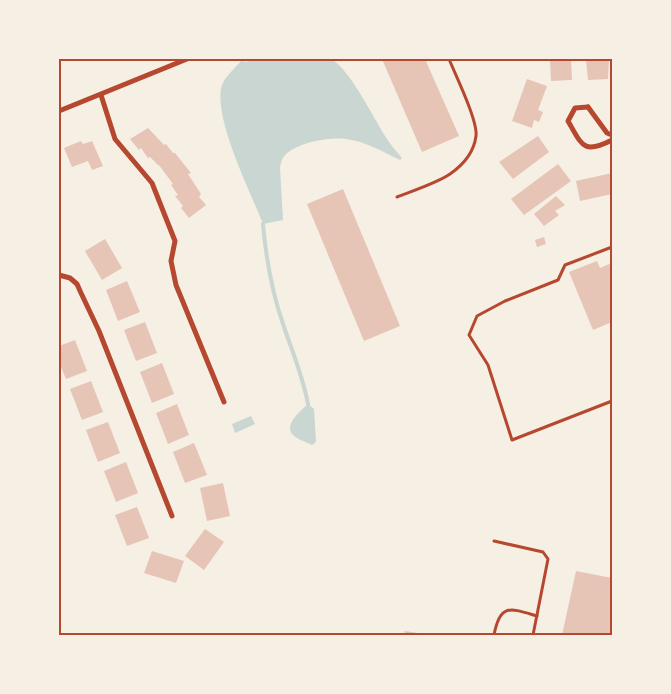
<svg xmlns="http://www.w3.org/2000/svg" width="671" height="694" viewBox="0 0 671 694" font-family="'DM Sans',sans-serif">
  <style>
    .water { fill: #c9d6d2 }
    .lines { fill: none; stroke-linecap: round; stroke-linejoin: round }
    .stream { stroke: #c9d6d2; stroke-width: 4 }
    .building { fill: #e6c5b7 }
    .service { stroke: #b5482f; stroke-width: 3 }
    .minor { stroke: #b5482f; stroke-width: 5 }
    .neatline { fill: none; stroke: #b5482f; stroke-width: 2 }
  </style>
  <rect width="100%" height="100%" fill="#f6efe4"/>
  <g class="water">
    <path d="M256,59h75c18,9 42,58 54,77 5,8 11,15 17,22l-2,2c-17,-8 -35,-19 -54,-21 -18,-2 -46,3 -60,15 -4,4 -5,8 -6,14l3,52 -20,4c-12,-31 -51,-108 -41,-139 3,-8 13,-17 19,-24l5,1z"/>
    <path d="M308,404l6,5 2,33 -4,3c-6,-3 -15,-6 -19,-10 -10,-11 9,-25 15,-31z"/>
    <polygon points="251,416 255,424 235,433 232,424"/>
  </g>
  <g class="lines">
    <path class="stream" d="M263,224c3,35 9,69 21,103 9,26 19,50 24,77"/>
  </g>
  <g class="building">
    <polygon points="382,59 425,59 459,136 422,152"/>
    <polygon points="550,59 571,59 572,80 551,81"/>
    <polygon points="586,59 609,59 608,79 588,80"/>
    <polygon points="527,79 547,86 538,110 543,112 539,122 534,120 532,128 512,121"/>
    <polygon points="148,128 164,145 166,144 173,153 175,153 191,173 188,174 201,194 199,197 206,205 189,218 181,208 183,206 175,196 178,195 171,185 173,184 159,165 159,166 150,157 148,158 141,148 139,150 130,139"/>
    <polygon points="538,136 549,152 513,179 499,162"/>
    <polygon points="81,141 83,144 92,141 103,166 92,170 88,161 72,167 64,148"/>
    <polygon points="558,164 571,181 524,215 511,199"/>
    <polygon points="612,173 612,194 580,201 576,181"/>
    <polygon points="343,189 400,326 364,341 307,204"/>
    <polygon points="556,196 565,205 555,211 559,215 544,226 534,214"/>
    <polygon points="544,237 546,244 537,247 535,240"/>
    <polygon points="105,239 122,268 102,280 85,251"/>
    <polygon points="597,261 600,268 612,263 612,322 593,330 569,272"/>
    <polygon points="127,281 140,312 118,321 106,290"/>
    <polygon points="145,322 157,353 136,361 124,330"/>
    <polygon points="75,340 87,371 66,379 59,362 59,346"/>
    <polygon points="162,363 174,394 152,403 140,372"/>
    <polygon points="91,381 103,412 82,420 70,389"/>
    <polygon points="177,404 189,435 168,444 156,413"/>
    <polygon points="108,422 120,453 98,462 86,430"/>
    <polygon points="194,443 207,475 185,483 173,452"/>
    <polygon points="126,462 138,493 116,502 104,471"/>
    <polygon points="223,483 230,516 207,521 200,488"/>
    <polygon points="137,507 149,538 127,546 115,515"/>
    <polygon points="205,529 224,542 204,570 185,556"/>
    <polygon points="152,551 184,561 176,583 144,573"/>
    <polygon points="576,571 612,578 612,635 562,635"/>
    <polygon points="405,631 424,634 424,635 404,635"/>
  </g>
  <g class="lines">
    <g class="service">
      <path d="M397,197c15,-6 40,-14 53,-23 13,-9 24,-22 26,-38 2,-15 -20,-60 -27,-77"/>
      <polyline points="612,247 565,265 558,280 505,301 477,316 469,335 488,365 512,440 612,401"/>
      <polyline points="494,541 543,552 548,559 533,635"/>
      <path d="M494,635c6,-32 16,-27 43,-19"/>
    </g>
    <g class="minor">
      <polyline points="101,95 115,139 152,183 175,241 171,261 176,285 224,402"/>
      <path d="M588,107l-13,1 -7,13c14,24 15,34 44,19"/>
      <polyline points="588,107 607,133 612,135"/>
      <polyline points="59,111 187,59"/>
      <polyline points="59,275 70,278 77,284 81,293 99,331 172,516"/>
    </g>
  </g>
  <rect width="671" height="694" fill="none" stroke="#f6efe4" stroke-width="120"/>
  <rect x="60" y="60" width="551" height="574" class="neatline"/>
</svg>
